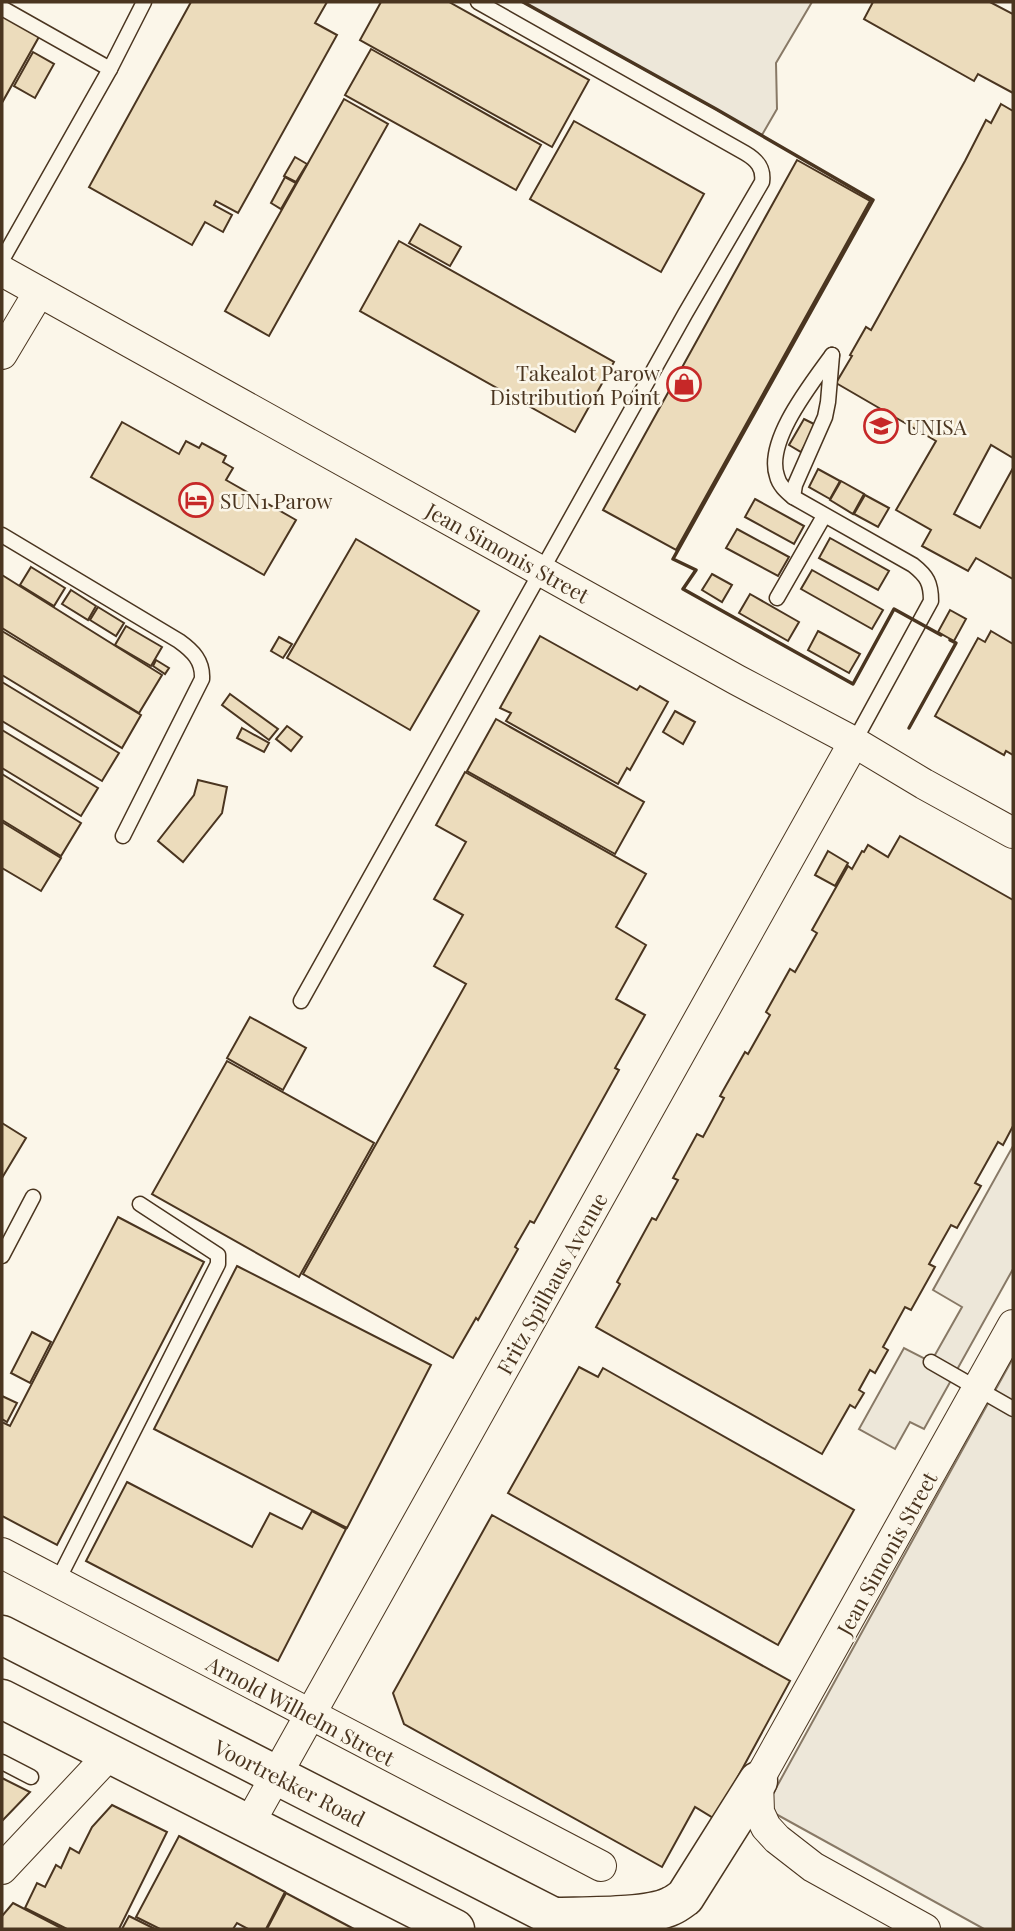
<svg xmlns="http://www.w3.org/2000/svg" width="1015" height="1931" viewBox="0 0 1015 1931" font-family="'Playfair Display',serif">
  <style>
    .parking { fill: #ede7d9; stroke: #887966; stroke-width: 2 }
    .building { fill: #ecdcbc; stroke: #4a3520; stroke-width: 2 }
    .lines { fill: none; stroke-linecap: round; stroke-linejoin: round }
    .service-casing { stroke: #4a3520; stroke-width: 17 }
    .minor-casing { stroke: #4a3520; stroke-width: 32 }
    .primary-casing { stroke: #4a3520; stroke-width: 41 }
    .service { stroke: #fbf6e9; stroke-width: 14 }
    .minor { stroke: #fbf6e9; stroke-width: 30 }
    .primary { stroke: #fbf6e9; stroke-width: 38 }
    .wall { stroke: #4a3520; stroke-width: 3.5 }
    .labels { text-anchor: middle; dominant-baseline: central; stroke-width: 5; stroke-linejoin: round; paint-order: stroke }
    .poi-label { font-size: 21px; fill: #4a3520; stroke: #fbf6e9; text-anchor: start }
    .street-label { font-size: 21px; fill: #4a3520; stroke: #fbf6e9 }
  </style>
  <rect width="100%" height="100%" fill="#fbf6e9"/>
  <g class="parking">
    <polygon points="523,2 812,2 776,63 777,109 762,135"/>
    <polygon points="1013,1146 1013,1269 924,1429 910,1422 895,1449 859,1429 904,1348 931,1362 962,1307 933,1290"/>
    <polygon points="1013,1358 1013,1929 984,1929 765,1808"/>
  </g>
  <g class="building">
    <polygon points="191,2 327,2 315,23 337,35 238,213 216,201 214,205 232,215 223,232 205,222 192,245 89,187"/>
    <polygon points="381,2 449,2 589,80 552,147 360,40"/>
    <polygon points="873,2 990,2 1013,14 1013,93 978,74 974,81 864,19"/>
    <polygon points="2,13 40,35 3,101 2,100"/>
    <polygon points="371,49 541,145 516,190 345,95"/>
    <polygon points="33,52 54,64 35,98 14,86"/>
    <polygon points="344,99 388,124 269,336 225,311"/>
    <polygon points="1001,104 1013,111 1013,458 991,445 954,514 980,528 1013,468 1013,579 976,558 968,571 922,546 931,530 896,510 936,441 836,383 852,356 850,355 866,327 871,330 965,161 986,120 991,123"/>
    <polygon points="574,121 704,194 661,272 530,199"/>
    <polygon points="295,157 307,164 296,182 284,176"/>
    <polygon points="797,160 870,201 676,550 603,510"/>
    <polygon points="285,177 296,183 281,209 271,203"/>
    <polygon points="420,224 461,247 450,266 409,243"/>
    <polygon points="399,241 614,362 575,432 360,311"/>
    <polygon points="804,419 816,425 801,452 789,445"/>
    <polygon points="122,422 179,454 186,441 199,448 202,443 226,456 223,462 233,468 226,480 296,520 264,575 91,477"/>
    <polygon points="818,469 840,481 830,499 809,487"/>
    <polygon points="841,481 864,494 853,514 830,500"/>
    <polygon points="865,495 889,508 878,527 854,514"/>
    <polygon points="755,499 804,526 794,544 745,517"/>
    <polygon points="737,529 789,557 778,576 726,548"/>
    <polygon points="830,538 889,571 878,590 819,558"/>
    <polygon points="356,539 479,611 410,730 287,658"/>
    <polygon points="31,567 65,588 54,606 20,585"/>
    <polygon points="812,570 883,610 872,629 801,589"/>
    <polygon points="712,574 732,585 722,602 702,590"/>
    <polygon points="2,575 162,675 139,713 2,628"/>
    <polygon points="71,590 96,606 88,620 62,604"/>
    <polygon points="750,594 799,622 788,641 739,613"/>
    <polygon points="98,607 124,623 116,636 90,620"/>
    <polygon points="950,610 966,619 954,641 938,632"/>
    <polygon points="126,626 162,647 151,666 115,645"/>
    <polygon points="2,631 141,715 122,748 2,675"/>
    <polygon points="818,631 860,654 849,673 808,650"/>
    <polygon points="991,631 1013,644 1013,755 1006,751 1004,755 935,716 978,638 985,642"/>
    <polygon points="540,636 637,690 640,686 668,702 630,770 627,768 618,784 506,721 511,713 500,708"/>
    <polygon points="279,637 292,644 283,658 271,651"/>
    <polygon points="156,660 169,668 165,674 153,666"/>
    <polygon points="2,682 119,753 102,781 2,721"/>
    <polygon points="230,694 278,729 269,740 222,705"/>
    <polygon points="675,711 695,722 683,744 663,732"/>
    <polygon points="496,719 644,802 615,854 467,771"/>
    <polygon points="287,726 302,737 291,751 276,739"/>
    <polygon points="242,728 269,743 264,752 237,738"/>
    <polygon points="2,730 98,788 81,816 2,768"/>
    <polygon points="465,772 646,874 616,927 646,945 616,999 645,1015 615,1068 619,1070 534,1223 530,1221 515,1247 518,1249 478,1320 476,1318 453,1358 303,1274 466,984 434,966 463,915 434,899 466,842 436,825"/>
    <polygon points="2,774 81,823 61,856 2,820"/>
    <polygon points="198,780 227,787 222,813 183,862 158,841 194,795"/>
    <polygon points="2,822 61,858 41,891 2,868"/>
    <polygon points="900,836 1013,900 1013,1126 1003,1145 998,1142 975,1183 981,1186 957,1228 951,1225 929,1264 935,1267 911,1310 905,1307 883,1347 888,1350 875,1373 870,1370 859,1390 864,1393 855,1408 850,1405 822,1454 596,1327 620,1284 617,1282 652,1218 656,1220 678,1180 673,1178 697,1134 703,1137 724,1098 720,1096 745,1052 748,1054 770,1015 766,1012 790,969 795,972 817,933 812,930 848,866 852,869 862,851 864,852 868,845 888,857"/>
    <polygon points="828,851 848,863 835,886 815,875"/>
    <polygon points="250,1017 306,1048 283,1090 227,1058"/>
    <polygon points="227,1061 374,1143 299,1277 152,1194"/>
    <polygon points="2,1123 26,1138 2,1178"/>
    <polygon points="118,1217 204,1262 57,1545 2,1516 2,1422 10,1426"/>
    <polygon points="237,1266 431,1365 347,1528 154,1429"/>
    <polygon points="32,1332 51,1342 30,1383 11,1373"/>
    <polygon points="579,1367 598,1377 603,1368 854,1510 778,1645 508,1493"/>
    <polygon points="2,1396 17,1403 7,1422 2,1419"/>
    <polygon points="127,1482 252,1547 270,1513 302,1529 312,1511 346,1529 278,1661 86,1561"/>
    <polygon points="492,1515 790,1681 715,1819 695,1807 662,1867 404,1724 393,1693"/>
    <polygon points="2,1778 30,1792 2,1821"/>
    <polygon points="112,1805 167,1832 119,1929 67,1929 25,1908 37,1883 45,1887 56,1865 61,1868 70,1848 79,1853 92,1827"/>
    <polygon points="179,1836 285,1892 266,1929 248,1929 237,1923 233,1929 160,1929 136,1917"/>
    <polygon points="286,1893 354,1929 267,1929"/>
    <polygon points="13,1903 63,1929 2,1929 2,1916"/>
    <polygon points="129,1916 155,1929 122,1929"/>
  </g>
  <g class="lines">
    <g class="service-casing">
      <g id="service">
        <polyline points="2,8 110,69"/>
        <polyline points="2,260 110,69 144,2"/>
        <path d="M832,355c-20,28 -67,86 -55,121 2,9 9,15 16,21l120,68c14,11 18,18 18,36l-77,141"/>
        <polyline points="793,497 795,485 825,417 828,402 832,355"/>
        <path d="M2,535l177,106c14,10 24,20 23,38l-79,157"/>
        <polyline points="777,598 824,516"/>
        <path d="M301,1001l384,-687 77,-132c2,-14 -5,-22 -17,-29l-267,-151"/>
        <polyline points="2,1256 33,1197"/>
        <polyline points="931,1362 1013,1409"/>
        <polyline points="57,1582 218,1264 218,1255 140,1204"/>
        <polyline points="2,1762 31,1777"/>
      </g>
    </g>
    <g class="minor-casing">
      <g id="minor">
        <polyline points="2,271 737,680 854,742 924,784 1013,833"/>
        <polyline points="2,354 39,292"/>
        <polyline points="2,1553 601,1866"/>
        <polyline points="249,1824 854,742"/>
        <polyline points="2,1869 110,1754"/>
        <polyline points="925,1929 813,1867 777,1839 766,1827 759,1812 758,1781 1013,1325"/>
      </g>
    </g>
    <g class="primary-casing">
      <g id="primary">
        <polyline points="2,1635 577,1929"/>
        <polyline points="2,1699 455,1929"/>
        <path d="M554,1917c29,-1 93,1 117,-11 5,-2 10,-6 14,-9l73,-116"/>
      </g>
    </g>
    <use href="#service" class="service"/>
    <use href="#minor" class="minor"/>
    <use href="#primary" class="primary"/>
    <g class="wall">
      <polyline points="523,2 716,109 873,200 673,559 696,570 683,589 853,684 894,609 941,635"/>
      <polyline points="909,728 956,643 950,640"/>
    </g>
  </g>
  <defs>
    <g id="shop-ring" transform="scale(1.75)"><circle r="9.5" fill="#fbf6e9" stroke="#c62828" stroke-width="1.5"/><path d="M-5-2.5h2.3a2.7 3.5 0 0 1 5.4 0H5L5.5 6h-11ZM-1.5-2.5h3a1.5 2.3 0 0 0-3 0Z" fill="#c62828"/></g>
    <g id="university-ring" transform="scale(1.75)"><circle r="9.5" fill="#fbf6e9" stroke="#c62828" stroke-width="1.5"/><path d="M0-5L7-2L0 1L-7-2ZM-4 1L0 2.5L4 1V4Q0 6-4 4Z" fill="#c62828"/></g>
    <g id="hotel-ring" transform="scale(1.75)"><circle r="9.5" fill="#fbf6e9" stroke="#c62828" stroke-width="1.5"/><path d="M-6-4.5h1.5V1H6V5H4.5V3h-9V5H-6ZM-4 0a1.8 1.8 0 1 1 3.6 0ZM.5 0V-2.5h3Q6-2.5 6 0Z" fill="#c62828"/></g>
  </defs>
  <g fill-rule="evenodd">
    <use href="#shop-ring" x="684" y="384"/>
    <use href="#university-ring" x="881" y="426"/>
    <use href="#hotel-ring" x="196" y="500"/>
  </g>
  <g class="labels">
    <g class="poi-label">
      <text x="660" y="372" text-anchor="end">Takealot Parow<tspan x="660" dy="24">Distribution Point</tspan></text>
      <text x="906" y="426">UNISA</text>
      <text x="220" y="500">SUN1 Parow</text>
    </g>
    <g class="street-label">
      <text transform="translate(508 552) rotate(29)">Jean Simonis Street</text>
      <text transform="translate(551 1283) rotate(-61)">Fritz Spilhaus Avenue</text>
      <text transform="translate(886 1553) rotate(-61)">Jean Simonis Street</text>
      <text transform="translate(301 1710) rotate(28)">Arnold Wilhelm Street</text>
      <text transform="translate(290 1782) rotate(27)">Voortrekker Road</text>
    </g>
  </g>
  <rect width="1015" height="1931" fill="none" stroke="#4a3520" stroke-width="7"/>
</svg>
